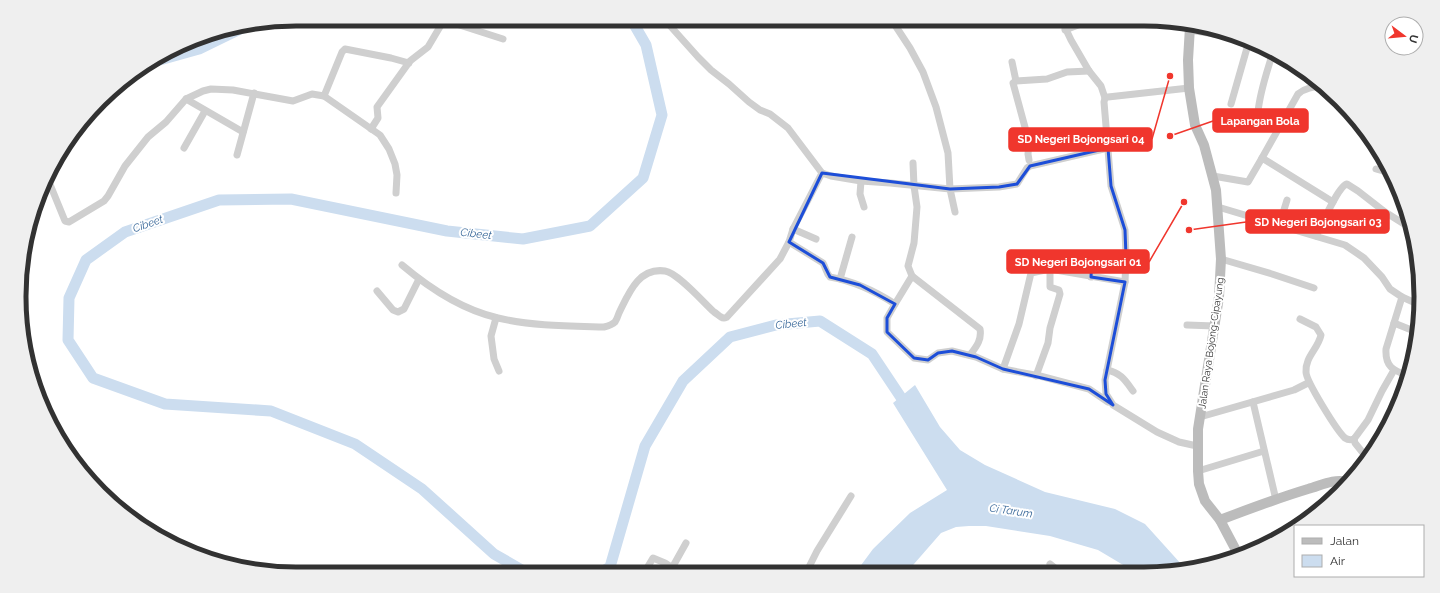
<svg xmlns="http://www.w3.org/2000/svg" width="1440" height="593" viewBox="0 0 1440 593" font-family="Raleway,sans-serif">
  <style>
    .water { fill: #ccddef }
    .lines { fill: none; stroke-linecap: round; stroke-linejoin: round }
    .river { stroke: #ccddef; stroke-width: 11 }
    .street { stroke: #cfcfcf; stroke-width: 7 }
    .secondary { stroke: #bcbcbc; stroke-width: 10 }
    .marked { fill: none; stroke: #1d4ed8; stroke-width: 3; stroke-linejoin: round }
    .labels { text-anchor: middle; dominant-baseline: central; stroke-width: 4; stroke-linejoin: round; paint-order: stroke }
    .street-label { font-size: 10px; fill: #323232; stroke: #fff }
    .water-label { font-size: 11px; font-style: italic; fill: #3a699a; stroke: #fff }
    .rim { fill: none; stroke: #323232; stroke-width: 5 }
    .leader { fill: none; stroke: #f0362d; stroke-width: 1.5 }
    .callout-dot { fill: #f0362d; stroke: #fff; stroke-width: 1.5 }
    .callout { fill: #f0362d; stroke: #f0362d; stroke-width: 1.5 }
    .callout-label { font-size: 11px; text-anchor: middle; font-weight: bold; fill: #fff }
  </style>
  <rect width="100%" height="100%" fill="#fff"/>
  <polygon class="water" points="915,385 940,427 960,450 985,465 1045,492 1115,509 1145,524 1182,565 1185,570 1180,572 1135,572 1098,550 1050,536 986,526 969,526 956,527 941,533 907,572 856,572 873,549 910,513 947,490 893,403"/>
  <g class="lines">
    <g class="river">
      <polyline points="149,63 199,49 242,28"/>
      <polyline points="527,573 494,554 422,489 355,444 271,411 165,404 93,378 68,340 69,298 86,260 125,232 219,200 291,199 447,231 523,239 590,226 643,178 662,115 646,45 631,19"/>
      <polyline points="600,573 610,567 645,446 683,381 730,337 776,325 820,321 872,354 908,408"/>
    </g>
    <g class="street">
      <polyline points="664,19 698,57 711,70 729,84 749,102 760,110 770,114 788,128 822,173 831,176 861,181 890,183 950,189 999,187 1017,184 1027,168 1030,166 1108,148"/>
      <polyline points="891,19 910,48 923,72 936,107 948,153 950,189 955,212"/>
      <polyline points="1061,19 1071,40 1089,71 1101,86 1105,98"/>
      <polyline points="968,24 976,19"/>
      <polyline points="1065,30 1094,19"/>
      <polyline points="1190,30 1244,39"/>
      <polyline points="1012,62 1016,81"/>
      <polyline points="1189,88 1108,97 1105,98 1104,102 1111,186 1125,230 1126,256 1125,282 1105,380 1106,394 1113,405 1157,432 1179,442 1197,446"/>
      <polyline points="324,96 342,52 345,49 391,58 409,63"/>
      <polyline points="1336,98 1339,102"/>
      <polyline points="186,99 243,132"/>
      <polyline points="1231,104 1249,41"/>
      <path d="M1258,112c2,-21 9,-40 15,-60"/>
      <polyline points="371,129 378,118 377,107 410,61 428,47 444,20 503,39"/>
      <polyline points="184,148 205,111"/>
      <polyline points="237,155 254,93"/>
      <path d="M1262,158l36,-64c8,-7 17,-7 27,-8"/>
      <polyline points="1029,160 1028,154 1029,142 1013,83 1016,81 1047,79 1067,72 1089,71"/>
      <path d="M913,163l1,23 3,21 -3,36 -6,23 4,10 68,53c2,11 -4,18 -10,26"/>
      <polyline points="1376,169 1383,171 1387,165"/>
      <polyline points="1213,176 1248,182 1262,158 1333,202"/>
      <polyline points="47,177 65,221 69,222 104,201 108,196 125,166 148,137 166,122 186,99 203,91 211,89 233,90 293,101 312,94 324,96 380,135 389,149 395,164 397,175 396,193"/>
      <polyline points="861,181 860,194 864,207"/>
      <path d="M1218,207l127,38 19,13 18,19 8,12 12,8 -16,52c-1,18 7,21 22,27"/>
      <polyline points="1279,226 1287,200"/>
      <polyline points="793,229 816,239"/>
      <path d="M1316,236c5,-9 22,-50 31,-52l11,7 27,21 27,17"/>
      <path d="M789,242l34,21c3,5 3,10 7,14 23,4 45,14 65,27l-8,14v14l27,26 14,2 10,-7 14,-2 24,6 27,12 37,7 49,13 19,13"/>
      <polyline points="1016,254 1126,256"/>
      <polyline points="1221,259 1272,274 1314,288"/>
      <path d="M402,265c26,22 61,45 96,53 34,8 71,8 106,9 4,-1 8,-2 11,-5 2,-3 3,-6 4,-9 9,-18 19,-46 46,-42 13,2 38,31 49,41 2,1 5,4 7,5 3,2 4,1 6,0l53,-58 9,-17 4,-13 29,-56"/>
      <polyline points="1091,277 1092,255"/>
      <polyline points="840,279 852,237"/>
      <polyline points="377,291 393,310 398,312 404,309 419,279"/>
      <polyline points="1402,297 1420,305"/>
      <polyline points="895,304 912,276"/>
      <polyline points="496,318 491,336 494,359 499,371"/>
      <path d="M1300,319l16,8 5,8c-3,14 -16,22 -15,37 0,9 31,59 39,66 3,2 6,2 9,1"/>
      <polyline points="1394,323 1419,333"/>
      <polyline points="1187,325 1215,326"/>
      <polyline points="1003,369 1019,324 1031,273 1050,269 1125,282"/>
      <path d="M1107,370c14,3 18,10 26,21"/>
      <polyline points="1036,376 1048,343 1050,328 1060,294 1059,290 1050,287 1050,269"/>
      <polyline points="1253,402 1276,500"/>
      <polyline points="1200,417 1294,390 1308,383"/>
      <polyline points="1354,439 1368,420 1382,391 1394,370"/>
      <polyline points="1354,439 1355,443 1367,458"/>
      <polyline points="1198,471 1264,451"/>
      <polyline points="1050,564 1060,572"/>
      <polyline points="672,568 686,543"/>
      <polyline points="644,573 653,558 665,563 680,573"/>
      <polyline points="806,573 817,551 851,496"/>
    </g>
    <g class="secondary">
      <polyline points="1190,27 1188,60 1189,88 1195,125 1204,145 1216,190 1221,259 1219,297 1198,429 1198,471 1199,484 1205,501 1220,520 1239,556"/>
      <path d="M1220,520c29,-11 58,-22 88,-31 12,-3 26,-11 39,-7"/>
    </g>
  </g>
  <path class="marked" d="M1108,148l3,38 14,44 1,26 -34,-1 -1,22 34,5 -20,98 1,14 7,11 -24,-16 -86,-20 -27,-12 -24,-6 -14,2 -10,7 -14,-2 -27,-26v-14l8,-14 -35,-19 -30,-8 -7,-14 -34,-21 33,-69 128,16 49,-2 18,-3 13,-18z"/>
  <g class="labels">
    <g class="street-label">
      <text transform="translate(1211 343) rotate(-82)">Jalan Raya Bojong-Cipayung</text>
    </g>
    <g class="water-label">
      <text transform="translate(148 224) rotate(-19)">Cibeet</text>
      <text transform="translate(476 234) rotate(6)">Cibeet</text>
      <text transform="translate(791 324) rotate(-6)">Cibeet</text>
      <text transform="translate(1011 511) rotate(8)">Ci Tarum</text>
    </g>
  </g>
  <path d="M0 0H1440V593H0ZM296 26H1144A270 270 0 0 1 1414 296V297A270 270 0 0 1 1144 567H296A270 270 0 0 1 26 297V296A270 270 0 0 1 296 26Z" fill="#efefef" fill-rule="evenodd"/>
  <path class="rim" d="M296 26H1144A270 270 0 0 1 1414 296V297A270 270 0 0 1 1144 567H296A270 270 0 0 1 26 297V296A270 270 0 0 1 296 26Z"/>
  <path class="leader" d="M1170 136L1213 121M1170 76L1152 139M1189 230L1246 222M1184 202L1149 262"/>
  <g class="callout-dot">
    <circle cx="1170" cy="136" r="4"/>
    <circle cx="1170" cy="76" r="4"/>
    <circle cx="1189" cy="230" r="4"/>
    <circle cx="1184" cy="202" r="4"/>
  </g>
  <g class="callout">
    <rect x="1213" y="109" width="95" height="23" rx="4"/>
    <rect x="1009" y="128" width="143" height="23" rx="4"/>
    <rect x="1246" y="210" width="143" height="23" rx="4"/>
    <rect x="1007" y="250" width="142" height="23" rx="4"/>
  </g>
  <g class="callout-label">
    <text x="1260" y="125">Lapangan Bola</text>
    <text x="1081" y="143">SD Negeri Bojongsari 04</text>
    <text x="1318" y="226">SD Negeri Bojongsari 03</text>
    <text x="1078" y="266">SD Negeri Bojongsari 01</text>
  </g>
  <rect x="1294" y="525" width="130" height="52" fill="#ffffff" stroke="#adadad"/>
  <rect x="1302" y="538" width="20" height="6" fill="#bcbcbc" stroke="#adadad"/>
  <text x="1330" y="545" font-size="12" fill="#323232">Jalan</text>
  <rect x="1302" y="555" width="20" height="12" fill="#ccddef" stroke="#adadad"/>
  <text x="1330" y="565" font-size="12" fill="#323232">Air</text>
  <g transform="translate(1404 36) rotate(106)"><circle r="19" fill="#ffffff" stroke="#adadad"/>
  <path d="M0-3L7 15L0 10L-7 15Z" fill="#f0362d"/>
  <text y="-6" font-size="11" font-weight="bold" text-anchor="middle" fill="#323232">U</text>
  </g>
</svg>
